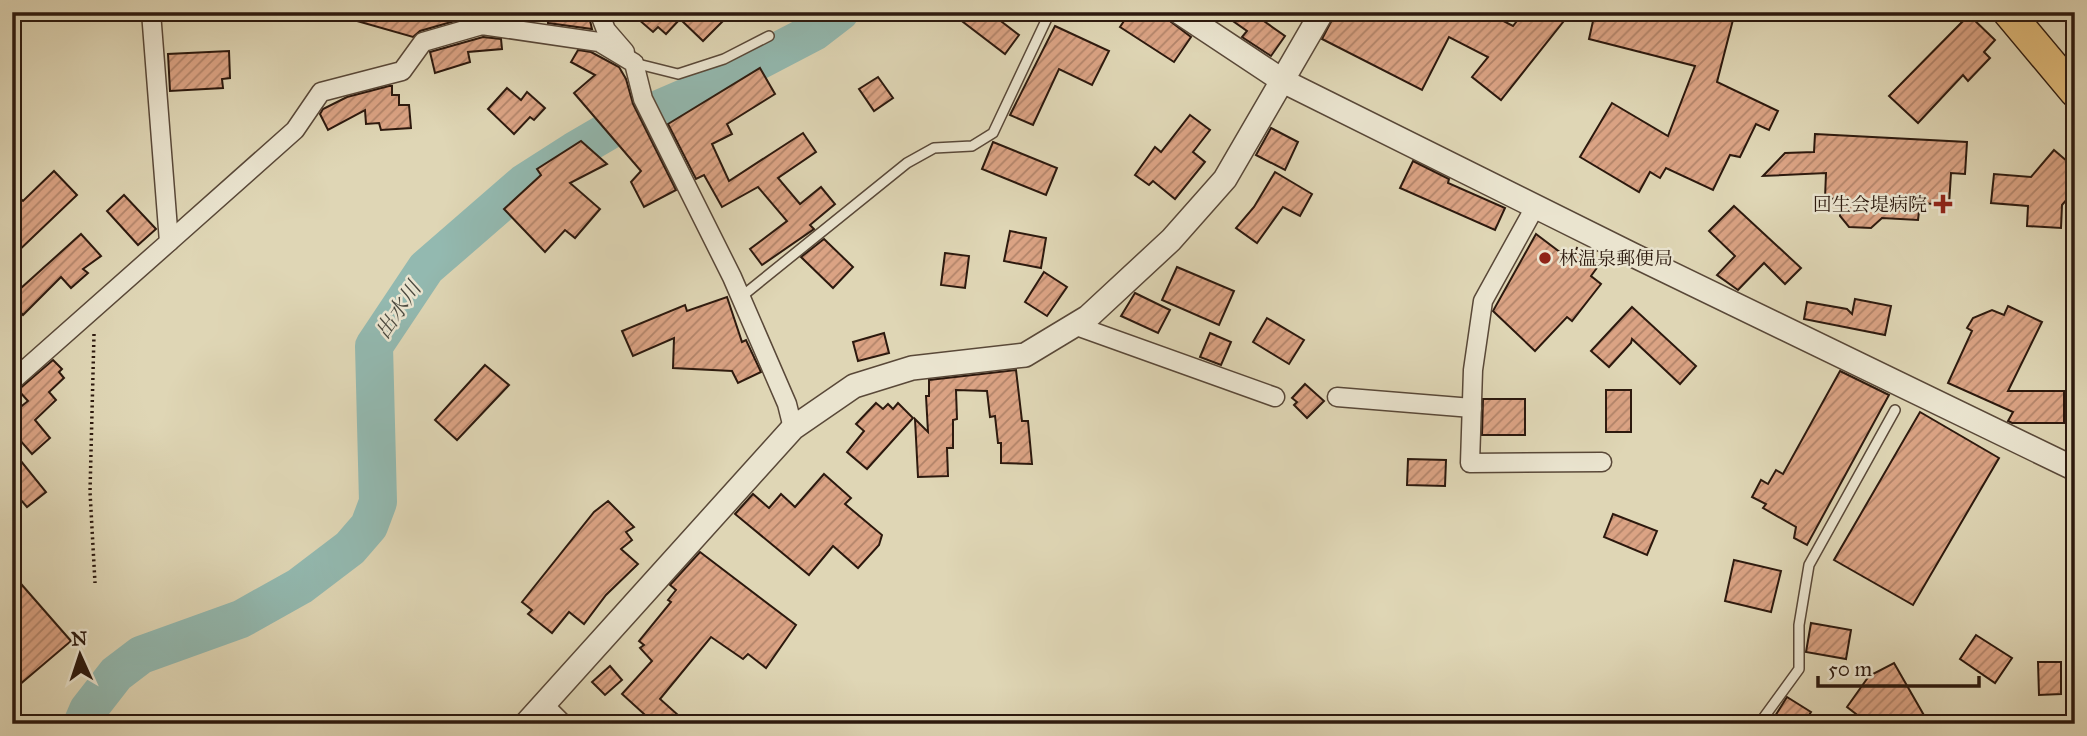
<svg xmlns="http://www.w3.org/2000/svg" width="2087" height="736" viewBox="0 0 2087 736" font-family="'IM FELL Great Primer','Noto Serif JP',serif">
  <style>
    .lines { fill: none; stroke-linecap: round; stroke-linejoin: round }
    .river { stroke: #93b9b0; stroke-width: 38 }
    .building { fill: url(#building-hatch); stroke: #2c190e; stroke-width: 2 }
    .service-casing { stroke: #594838; stroke-width: 12 }
    .minor-casing { stroke: #594838; stroke-width: 21 }
    .tertiary-casing { stroke: #594838; stroke-width: 26 }
    .trunk-casing { stroke: #2c190e; stroke-width: 33 }
    .path { stroke: #2c190e; stroke-width: 3.5; stroke-dasharray: 2 3.5; stroke-linecap: butt }
    .service { stroke: #eae4cf; stroke-width: 9 }
    .minor { stroke: #eae4cf; stroke-width: 18 }
    .tertiary { stroke: #eae4cf; stroke-width: 23 }
    .trunk { stroke: #e0bb7a; stroke-width: 30 }
    .poi-dot { fill: #8f2418; stroke: #eae4cf; stroke-width: 2.5 }
    .labels { text-anchor: middle; dominant-baseline: central; stroke-width: 5; stroke-linejoin: round; paint-order: stroke }
    .poi-label { font-size: 19px; fill: #2c190e; stroke: #eae4cf; text-anchor: end }
    .water-label { font-size: 21px; font-style: italic; fill: #4b493f; stroke: #eae4cf }
  </style>
  <defs>
    <pattern id="building-hatch" width="6" height="6" patternUnits="userSpaceOnUse" patternTransform="scale(1.75)"><rect width="6" height="6" fill="#dba384"/><path d="M-1 1l2-2M0 6l6-6M5 7l2-2" fill="none" stroke="#b2846a"/></pattern>
  </defs>
  <rect width="100%" height="100%" fill="#dfd6b5"/>
  <filter id="stains"><feTurbulence type="fractalNoise" baseFrequency=".00286" numOctaves="4"/><feColorMatrix values="0 0 0 0 .2 0 0 0 0 .09 0 0 0 0 .02 0 0 0 .5 -.17"/></filter>
  <radialGradient id="worn" r=".72"><stop offset=".6" stop-color="#630" stop-opacity="0"/><stop offset="1" stop-color="#630" stop-opacity=".3"/></radialGradient>
  <g class="lines">
    <polyline class="river" points="82,724 88,710 116,674 141,655 241,619 300,586 350,548 369,526 378,502 374,346 426,268 524,183 574,151 610,130 703,90 814,32 840,12"/>
  </g>
  <g class="building">
    <polygon points="344,12 534,12 535,15 522,19 479,14 420,31 413,37 343,17"/>
    <polygon points="547,12 588,12 592,29 548,23"/>
    <polygon points="630,12 732,12 703,41 680,19 666,34 658,27 653,32"/>
    <polygon points="950,12 989,12 1019,35 1005,54"/>
    <polygon points="1130,12 1158,12 1191,37 1174,62 1120,27"/>
    <polygon points="1220,12 1251,12 1285,36 1271,56 1242,37 1247,31"/>
    <polygon points="1336,12 1486,12 1513,26 1524,12 1571,12 1501,100 1472,77 1488,57 1449,37 1422,90 1322,39"/>
    <polygon points="1595,12 1735,12 1717,82 1778,111 1769,130 1756,124 1740,157 1730,155 1713,190 1666,168 1660,178 1650,172 1639,192 1580,157 1612,103 1668,136 1695,66 1589,39"/>
    <polygon points="1969,15 1995,40 1984,52 1990,58 1968,81 1963,75 1918,123 1889,96"/>
    <polygon points="1055,26 1109,51 1092,85 1059,69 1033,125 1010,115"/>
    <polygon points="483,37 501,39 502,49 468,52 470,62 435,73 430,52"/>
    <polygon points="578,50 591,52 619,67 626,79 633,104 676,190 644,207 631,182 641,171 574,93 595,75 571,62"/>
    <polygon points="229,51 230,78 222,79 223,88 170,91 168,54"/>
    <polygon points="760,68 775,94 727,124 732,134 712,144 729,181 803,133 816,152 778,178 800,204 821,187 835,204 810,225 814,229 762,265 750,249 787,221 758,187 722,207 704,175 696,179 668,124"/>
    <polygon points="878,77 893,98 874,111 859,89"/>
    <polygon points="389,86 392,86 392,95 399,95 399,105 409,105 411,128 381,130 379,123 366,124 365,110 328,130 320,114 323,109 347,97"/>
    <polygon points="507,88 521,100 527,92 545,108 534,120 530,117 514,134 488,109"/>
    <polygon points="1190,115 1210,130 1193,152 1205,162 1175,199 1153,181 1149,185 1135,175 1155,147 1161,152"/>
    <polygon points="1271,128 1298,142 1285,170 1256,155"/>
    <polygon points="1815,134 1967,142 1965,174 1951,173 1949,205 1920,203 1918,220 1882,218 1871,228 1849,227 1840,216 1841,199 1825,198 1826,173 1763,176 1785,153 1814,152"/>
    <polygon points="581,141 607,164 570,183 600,209 575,238 565,230 545,252 504,209 541,175 537,169"/>
    <polygon points="993,142 1057,168 1046,195 982,169"/>
    <polygon points="2054,150 2075,168 2075,190 2062,205 2061,228 2027,226 2028,206 1991,203 1994,174 2031,177"/>
    <polygon points="1413,161 1449,179 1448,183 1505,208 1495,230 1400,188"/>
    <polygon points="54,171 77,195 12,257 12,191 23,201"/>
    <polygon points="1275,172 1312,194 1300,216 1283,207 1257,243 1236,228 1254,207"/>
    <polygon points="124,195 156,229 138,245 107,211"/>
    <polygon points="1734,206 1801,268 1785,284 1764,263 1738,290 1717,275 1735,256 1709,231"/>
    <polygon points="1010,231 1046,238 1041,268 1004,261"/>
    <polygon points="81,234 101,256 83,269 88,273 71,288 61,277 23,315 12,304 12,278 21,288"/>
    <polygon points="1536,234 1569,259 1577,248 1599,265 1591,276 1601,284 1572,321 1567,317 1535,351 1493,311"/>
    <polygon points="824,239 853,267 833,288 801,257"/>
    <polygon points="945,253 969,256 965,288 941,285"/>
    <polygon points="1177,267 1234,291 1219,325 1162,300"/>
    <polygon points="1044,272 1067,287 1047,316 1025,302"/>
    <polygon points="1135,293 1170,310 1158,333 1121,316"/>
    <polygon points="727,297 742,342 746,340 761,372 738,383 732,371 673,368 674,338 633,356 622,331 685,305 687,311"/>
    <polygon points="1855,299 1891,306 1885,335 1804,319 1807,302 1847,309 1852,314"/>
    <polygon points="2008,306 2042,322 2008,391 2064,391 2064,423 2012,423 2008,421 2013,412 1948,383 1972,331 1967,328 1973,318 1992,310 2004,315"/>
    <polygon points="1632,307 1696,366 1680,384 1632,339 1631,343 1609,367 1591,351"/>
    <polygon points="1267,318 1304,340 1289,364 1253,342"/>
    <polygon points="884,333 889,353 858,361 853,342"/>
    <polygon points="1210,333 1231,342 1221,365 1200,357"/>
    <polygon points="53,360 62,369 59,372 64,378 49,392 56,400 35,420 50,438 32,454 12,431 12,414 28,401 18,390"/>
    <polygon points="485,365 509,385 457,440 435,420"/>
    <polygon points="1016,370 1022,421 1028,421 1032,464 1001,463 1001,443 998,443 995,416 990,417 987,391 956,390 957,419 953,420 953,448 947,448 948,476 918,477 915,419 928,432 926,396 929,396 929,380"/>
    <polygon points="1840,371 1889,395 1807,545 1794,538 1796,527 1763,508 1766,504 1752,497 1761,480 1768,484 1776,470 1783,474"/>
    <polygon points="1305,384 1324,401 1307,418 1294,405 1297,402 1292,398"/>
    <rect x="1606" y="390" width="25" height="42"/>
    <polygon points="1483,399 1525,399 1525,435 1482,435"/>
    <polygon points="876,403 883,409 888,404 893,409 898,403 913,418 867,469 847,452 864,431 856,424"/>
    <polygon points="1920,412 1999,458 1913,605 1834,560"/>
    <polygon points="12,450 46,492 27,507 21,500 12,507"/>
    <polygon points="1408,459 1446,460 1445,486 1407,485"/>
    <polygon points="824,474 851,498 845,504 882,535 879,545 858,568 833,546 809,575 735,514 753,494 769,508 781,494 795,507"/>
    <polygon points="608,501 634,527 626,532 632,540 621,549 638,564 606,595 584,624 569,612 552,633 528,614 532,610 522,602 594,512"/>
    <polygon points="1613,514 1657,531 1647,555 1604,537"/>
    <polygon points="700,552 796,625 766,668 748,654 743,659 711,637 660,699 688,724 655,724 622,694 652,661 640,648 644,645 639,641 671,602 668,600 676,590 670,585"/>
    <polygon points="1734,560 1781,571 1771,612 1725,601"/>
    <polygon points="22,585 71,641 12,691 12,593"/>
    <polygon points="1811,623 1851,630 1846,659 1806,652"/>
    <polygon points="1976,635 2012,658 1995,683 1960,659"/>
    <polygon points="2038,662 2061,662 2061,694 2039,695"/>
    <polygon points="1894,663 1929,724 1849,724 1856,714 1847,707 1869,676"/>
    <polygon points="610,666 622,680 605,695 592,682"/>
    <polygon points="1787,697 1811,712 1803,724 1770,724"/>
  </g>
  <g class="lines">
    <g class="service-casing">
      <g id="service">
        <polyline points="634,63 678,74 724,59 769,36"/>
        <polyline points="741,297 907,163 934,148 972,146 993,133 1050,12"/>
        <polyline points="1759,724 1799,669 1799,625 1809,565 1895,410"/>
      </g>
    </g>
    <g class="minor-casing">
      <g id="minor">
        <polyline points="599,12 606,30 625,52"/>
        <polyline points="1535,207 1483,301 1473,370 1470,463 1602,462"/>
        <polyline points="169,242 295,130 321,92 402,71 423,42 482,25 599,42 634,63 643,99 732,277 787,404 793,428"/>
        <polyline points="1074,325 1275,397"/>
        <polyline points="12,381 169,242 151,12"/>
        <polyline points="1337,397 1472,408"/>
        <polyline points="543,704 563,724"/>
      </g>
    </g>
    <g class="tertiary-casing">
      <g id="tertiary">
        <polyline points="1179,12 1283,81 1635,256 2075,469"/>
        <polyline points="526,724 793,428 854,386 912,368 1025,355 1088,317 1171,240 1225,179 1322,12"/>
      </g>
    </g>
    <g class="trunk-casing">
      <polyline id="trunk" points="2008,12 2075,92"/>
    </g>
    <polyline class="path" points="94,334 90,492 95,583"/>
    <use href="#service" class="service"/>
    <use href="#minor" class="minor"/>
    <use href="#tertiary" class="tertiary"/>
    <use href="#trunk" class="trunk"/>
  </g>
  <g class="poi-dot">
    <path d="M1939.5 193.5h7v7h7v7h-7v7h-7v-7h-7v-7h7z"/>
    <circle cx="1545" cy="258" r="7"/>
  </g>
  <g class="labels">
    <g class="poi-label">
      <text x="1927" y="204">回生会堤病院</text>
      <text x="1559" y="258" text-anchor="start">林温泉郵便局</text>
    </g>
    <g class="water-label">
      <text transform="translate(398 310) rotate(-56)">出水川</text>
    </g>
  </g>
  <rect width="2087" height="736" fill="none" stroke="#dfd6b5" stroke-width="42"/>
  <rect x="14" y="14" width="2059" height="708" fill="none" stroke="#2c190e" stroke-width="3.5"/>
  <rect x="21" y="21" width="2045" height="694" fill="none" stroke="#2c190e" stroke-width="2"/>
  <g transform="translate(80 655) rotate(357)" stroke="#eae4cf" stroke-width="5" paint-order="stroke">
  <path d="M0-5L12 26L0 18L-12 26Z" fill="#2c190e"/>
  <text y="-10" font-size="19" font-weight="bold" text-anchor="middle" fill="#2c190e">N</text>
  </g>
  <path d="M1818 676v10h161v-10" fill="none" stroke="#2c190e" stroke-width="3.5"/>
  <text x="1828" y="676" font-size="21" fill="#2c190e" stroke="#eae4cf" stroke-width="5" paint-order="stroke">50 m</text>
  <rect width="100%" height="100%" filter="url(#stains)"/>
  <rect width="100%" height="100%" fill="url(#worn)"/>
</svg>
